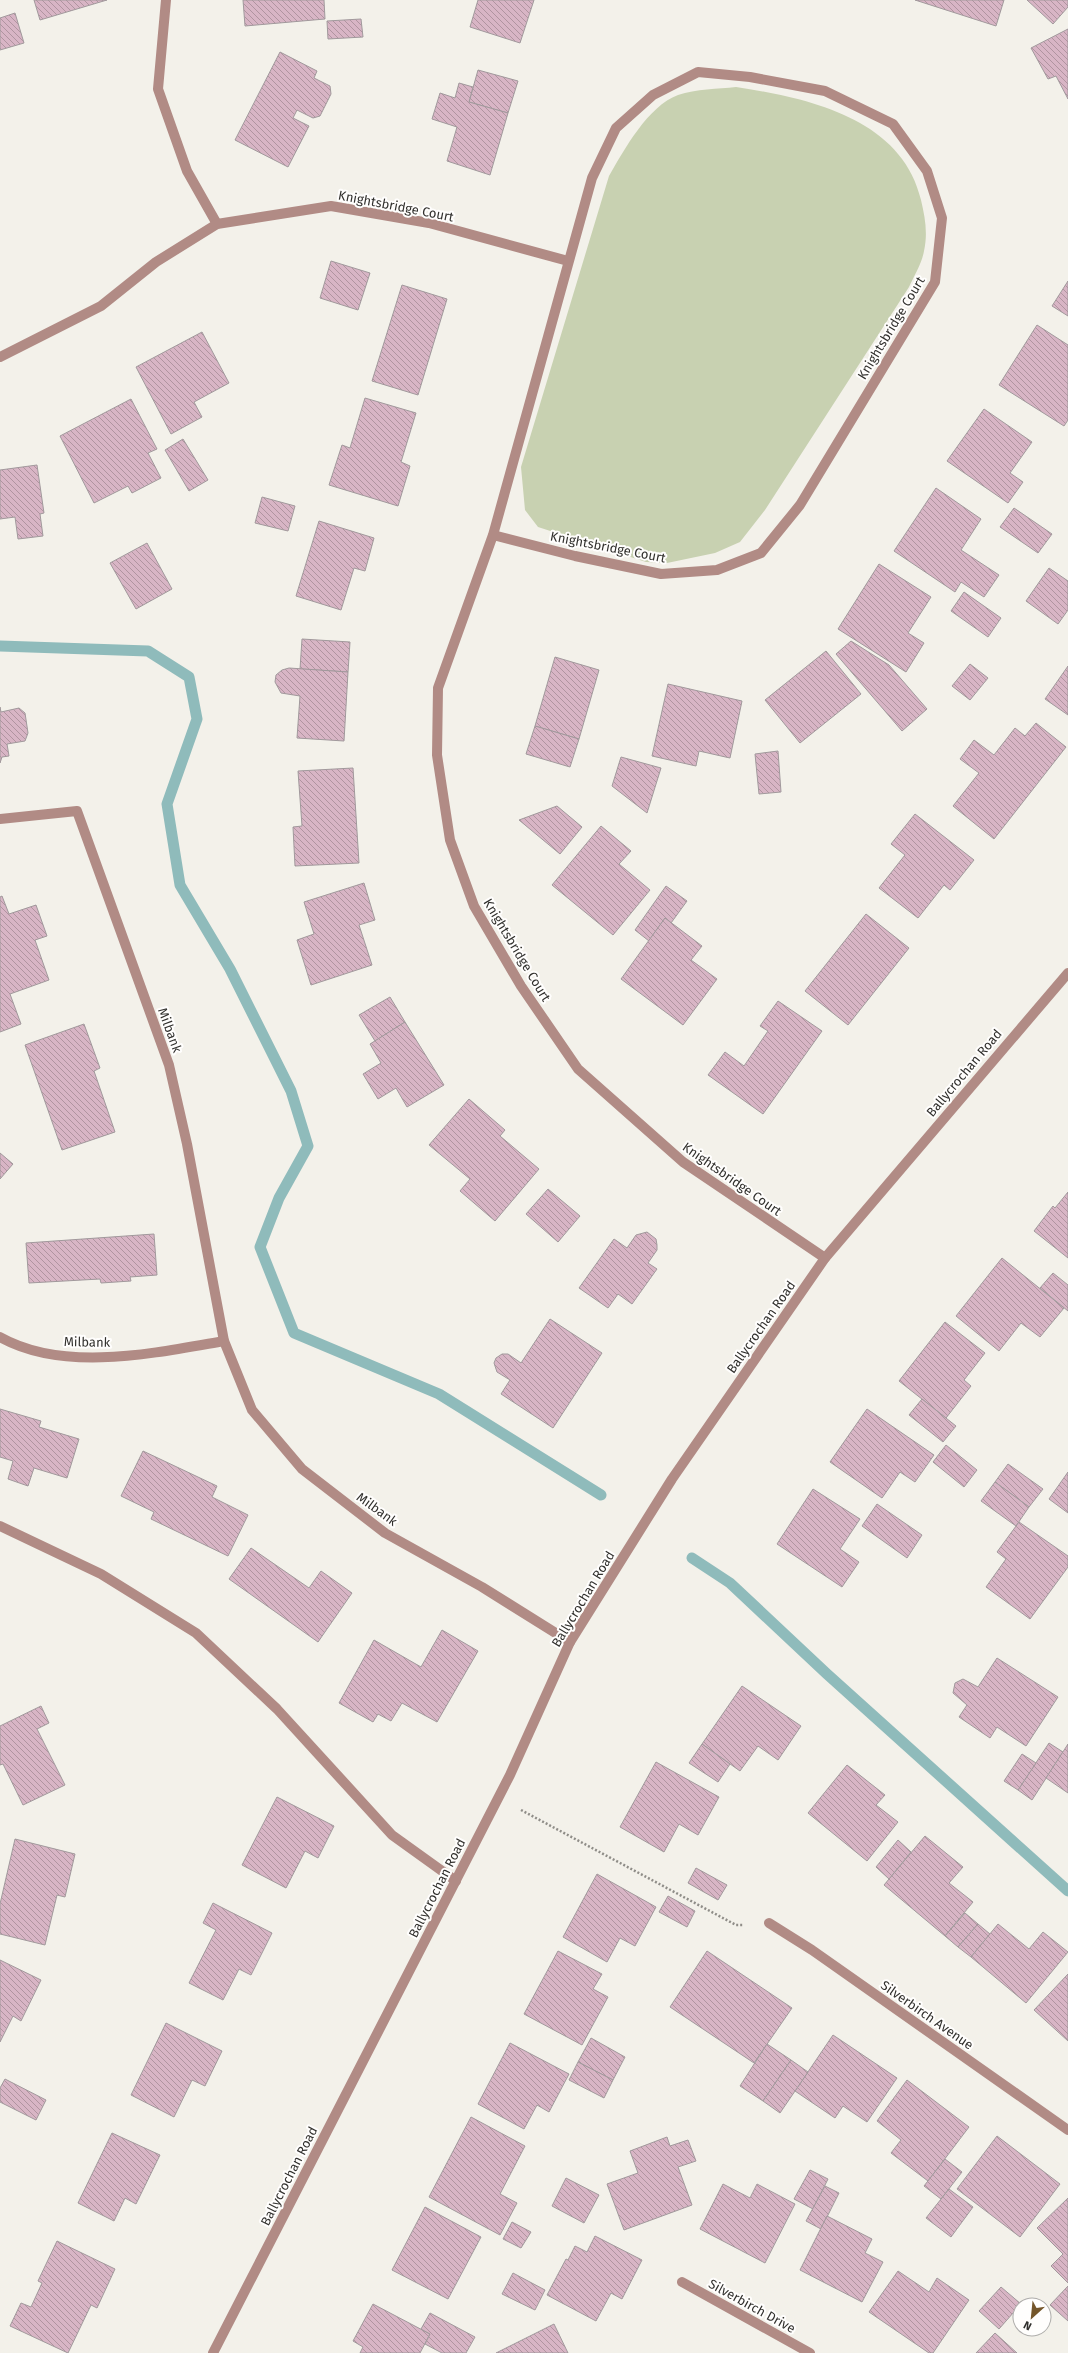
<svg xmlns="http://www.w3.org/2000/svg" width="1068" height="2353" viewBox="0 0 1068 2353" font-family="'Fira Sans',sans-serif">
  <style>
    .green { fill: #c8d1b1 }
    .lines { fill: none; stroke-linecap: round; stroke-linejoin: round }
    .stream { stroke: #8fbbbb; stroke-width: 11 }
    .building { fill: url(#building-back-hatch); stroke: #a1999c }
    .path { stroke: #8f8d88; stroke-width: 2.5; stroke-dasharray: 2 2; stroke-linecap: butt }
    .minor { stroke: #b18b85; stroke-width: 10 }
    .labels { text-anchor: middle; dominant-baseline: central; stroke-width: 4; stroke-linejoin: round; paint-order: stroke }
    .street-label { font-size: 13px; fill: #31302d; stroke: #fffefd }
  </style>
  <defs>
    <pattern id="building-back-hatch" width="6" height="6" patternUnits="userSpaceOnUse"><rect width="6" height="6" fill="#d8b5c5"/><path d="M-1 5l2 2M0 0l6 6M5-1l2 2" fill="none" stroke="#b094a0"/></pattern>
  </defs>
  <rect width="100%" height="100%" fill="#f3f1ea"/>
  <path class="green" d="M736,87c71,11 166,31 185,113 4,17 7,33 3,51 -2,12 -10,25 -15,36l-144,223 -25,32 -25,11 -48,10 -21,-1 -108,-35 -13,-17 -4,-43 88,-291c15,-26 39,-70 69,-81 18,-6 40,-6 58,-8z"/>
  <g class="lines">
    <g class="stream">
      <polyline points="0,646 148,651 189,677 197,719 167,804 180,885 230,969 291,1091 308,1146 279,1198 260,1247 294,1333 439,1394 601,1495"/>
      <polyline points="692,1558 730,1583 827,1674 1068,1891"/>
    </g>
  </g>
  <g class="building">
    <polygon points="34,0 107,0 40,20"/>
    <polygon points="243,0 324,0 325,19 245,26"/>
    <polygon points="478,0 534,0 520,43 470,27"/>
    <polygon points="915,0 1004,0 996,26"/>
    <polygon points="1027,0 1068,0 1068,7 1053,24"/>
    <polygon points="15,13 24,43 0,50 0,18"/>
    <polygon points="361,19 363,37 328,39 327,21"/>
    <polygon points="1068,29 1068,99 1056,76 1048,79 1031,48"/>
    <polygon points="280,52 317,71 314,78 330,86 331,94 320,116 313,118 297,110 293,118 309,126 288,167 235,140"/>
    <polygon points="478,70 518,81 508,113 469,102"/>
    <polygon points="459,83 473,87 469,102 508,113 490,175 447,161 457,127 432,119 440,93 455,98"/>
    <polygon points="331,261 370,273 358,310 320,298"/>
    <polygon points="1068,281 1068,316 1052,306"/>
    <polygon points="402,285 447,299 418,395 372,381"/>
    <polygon points="1037,325 1068,345 1068,420 1064,426 999,385"/>
    <polygon points="202,332 229,383 194,402 202,417 171,434 136,367"/>
    <polygon points="365,398 416,413 401,462 410,466 398,506 329,485 342,445 350,448"/>
    <polygon points="131,399 157,449 148,453 161,478 132,493 128,486 94,503 60,436"/>
    <polygon points="984,409 1032,442 1010,473 1023,482 1008,503 947,461"/>
    <polygon points="183,439 208,480 189,491 165,450"/>
    <polygon points="37,465 44,513 40,514 43,536 18,539 15,517 0,519 0,470"/>
    <polygon points="936,488 981,519 961,550 999,575 984,597 961,582 955,592 894,551"/>
    <polygon points="262,497 295,506 288,531 255,523"/>
    <polygon points="1014,508 1052,534 1038,553 1000,527"/>
    <polygon points="319,521 374,538 365,571 354,568 341,610 296,596"/>
    <polygon points="147,543 172,589 136,609 110,563"/>
    <polygon points="879,564 931,597 908,633 924,643 906,672 838,629"/>
    <polygon points="1049,568 1068,581 1068,610 1058,624 1026,601"/>
    <polygon points="964,592 1001,618 988,637 951,611"/>
    <polygon points="302,639 350,642 348,672 300,669"/>
    <polygon points="851,641 889,665 927,709 902,731 836,654"/>
    <polygon points="826,651 861,694 800,743 765,700"/>
    <polygon points="555,657 599,670 579,739 535,726"/>
    <polygon points="970,664 988,678 970,700 952,686"/>
    <polygon points="1068,666 1068,715 1045,699"/>
    <polygon points="289,668 348,672 344,741 297,738 300,696 281,693 275,682 276,675 282,670"/>
    <polygon points="668,684 742,701 730,758 699,751 696,766 652,756"/>
    <polygon points="0,707 1,712 19,708 25,713 28,733 25,741 7,744 9,756 2,757 0,763"/>
    <polygon points="1036,723 1066,747 994,839 953,806 979,773 960,759 974,740 994,755 1015,728 1025,736"/>
    <polygon points="535,726 579,739 570,767 526,754"/>
    <polygon points="778,751 781,792 759,794 755,754"/>
    <polygon points="621,757 661,768 647,813 612,786"/>
    <polygon points="353,768 359,863 295,866 293,827 302,826 298,771"/>
    <polygon points="557,806 582,827 560,854 519,820"/>
    <polygon points="915,814 974,860 950,890 944,885 918,918 879,888 905,855 891,844"/>
    <polygon points="601,826 631,851 619,864 650,890 613,935 552,885"/>
    <polygon points="364,883 375,920 359,925 372,965 311,985 297,940 314,934 304,902"/>
    <polygon points="666,886 687,901 671,923 665,918 649,941 635,930"/>
    <polygon points="2,896 9,914 36,905 47,936 35,940 49,980 10,994 21,1024 0,1032 0,897"/>
    <polygon points="866,914 909,948 848,1025 805,991"/>
    <polygon points="665,918 702,946 691,960 717,979 683,1025 621,979"/>
    <polygon points="390,997 405,1022 375,1041 359,1015"/>
    <polygon points="778,1001 822,1031 763,1114 708,1075 725,1052 744,1066 768,1031 760,1026"/>
    <polygon points="405,1022 444,1085 407,1107 396,1088 378,1099 363,1074 381,1063 370,1044"/>
    <polygon points="84,1024 100,1068 94,1071 115,1132 62,1150 25,1045"/>
    <polygon points="469,1099 505,1130 500,1136 539,1169 495,1221 460,1191 470,1179 429,1145"/>
    <polygon points="0,1153 13,1164 0,1179"/>
    <polygon points="548,1189 580,1216 558,1242 526,1214"/>
    <polygon points="1068,1192 1068,1258 1034,1231 1053,1206 1055,1208"/>
    <polygon points="647,1232 656,1239 657,1245 657,1250 648,1263 657,1269 632,1304 618,1294 608,1308 579,1288 614,1239 627,1248 636,1235"/>
    <polygon points="154,1234 157,1275 130,1277 131,1281 101,1283 100,1279 29,1283 26,1243"/>
    <polygon points="1002,1258 1064,1308 1040,1337 1021,1323 999,1351 956,1316"/>
    <polygon points="1053,1273 1068,1285 1068,1311 1040,1288"/>
    <polygon points="550,1319 602,1353 553,1428 501,1394 510,1380 497,1372 494,1363 496,1358 502,1354 508,1354 521,1363"/>
    <polygon points="945,1322 985,1353 964,1380 971,1386 946,1418 899,1381"/>
    <polygon points="922,1399 956,1426 943,1442 909,1415"/>
    <polygon points="0,1409 41,1421 39,1427 79,1439 67,1478 34,1468 28,1486 8,1479 13,1461 0,1457"/>
    <polygon points="867,1409 934,1455 915,1482 900,1472 882,1498 830,1462"/>
    <polygon points="946,1445 977,1470 964,1487 933,1462"/>
    <polygon points="143,1451 217,1486 212,1497 248,1515 228,1556 151,1519 154,1512 121,1496"/>
    <polygon points="1008,1464 1043,1489 1029,1507 995,1482"/>
    <polygon points="1068,1472 1068,1513 1049,1499"/>
    <polygon points="995,1482 1029,1507 1016,1526 981,1501"/>
    <polygon points="813,1489 860,1519 840,1549 859,1562 842,1587 777,1544"/>
    <polygon points="877,1504 922,1535 907,1558 862,1526"/>
    <polygon points="1019,1522 1068,1556 1068,1567 1030,1619 986,1587 1006,1559 997,1552"/>
    <polygon points="251,1548 309,1588 321,1571 352,1593 318,1642 229,1579"/>
    <polygon points="442,1630 478,1651 437,1722 402,1703 391,1721 378,1714 373,1722 339,1703 374,1640 421,1667"/>
    <polygon points="997,1658 1058,1697 1026,1746 997,1727 990,1738 959,1717 967,1705 953,1693 955,1683 963,1679 978,1687"/>
    <polygon points="742,1686 801,1726 778,1760 758,1746 740,1771 702,1744"/>
    <polygon points="41,1706 49,1723 37,1729 65,1785 23,1805 3,1764 0,1765 0,1726"/>
    <polygon points="1049,1743 1063,1752 1032,1800 1018,1790"/>
    <polygon points="702,1744 730,1764 718,1782 689,1763"/>
    <polygon points="1068,1744 1068,1793 1046,1778"/>
    <polygon points="1022,1754 1036,1763 1018,1790 1004,1781"/>
    <polygon points="656,1762 719,1797 698,1835 679,1824 664,1852 620,1827"/>
    <polygon points="847,1765 885,1795 876,1805 898,1822 867,1861 808,1813"/>
    <polygon points="277,1797 334,1826 318,1858 305,1851 286,1888 242,1865"/>
    <polygon points="925,1836 963,1867 949,1883 973,1902 945,1936 884,1885"/>
    <polygon points="15,1839 75,1854 65,1897 57,1895 45,1945 0,1934 0,1904"/>
    <polygon points="898,1840 911,1852 889,1879 876,1867"/>
    <polygon points="696,1868 727,1885 718,1900 688,1883"/>
    <polygon points="597,1874 656,1907 635,1946 620,1938 607,1962 563,1937"/>
    <polygon points="668,1896 695,1911 687,1927 659,1912"/>
    <polygon points="213,1903 272,1933 251,1975 239,1969 223,2000 189,1983 216,1930 203,1923"/>
    <polygon points="965,1913 978,1924 958,1947 945,1936"/>
    <polygon points="978,1924 990,1934 971,1957 958,1947"/>
    <polygon points="998,1924 1029,1949 1043,1932 1068,1952 1026,2003 971,1957"/>
    <polygon points="558,1951 602,1974 593,1989 608,1997 582,2045 524,2014"/>
    <polygon points="707,1951 792,2008 754,2063 670,2007"/>
    <polygon points="0,1960 41,1980 21,2021 13,2016 0,2042"/>
    <polygon points="1068,1974 1068,2041 1034,2010"/>
    <polygon points="166,2023 222,2051 205,2086 192,2080 174,2117 131,2095"/>
    <polygon points="833,2035 897,2078 867,2122 843,2106 835,2118 795,2091"/>
    <polygon points="591,2038 625,2057 613,2080 578,2062"/>
    <polygon points="510,2043 569,2074 549,2112 537,2105 524,2129 478,2104"/>
    <polygon points="767,2044 791,2060 763,2101 740,2086"/>
    <polygon points="791,2060 808,2072 780,2113 763,2101"/>
    <polygon points="578,2062 613,2080 604,2098 569,2080"/>
    <polygon points="5,2079 46,2100 36,2120 0,2102 0,2088"/>
    <polygon points="907,2080 969,2127 928,2181 891,2153 901,2140 877,2121"/>
    <polygon points="471,2117 525,2146 500,2194 517,2203 500,2235 429,2197"/>
    <polygon points="112,2133 160,2155 136,2204 125,2198 114,2221 78,2203"/>
    <polygon points="997,2136 1060,2184 1020,2237 957,2189"/>
    <polygon points="667,2137 670,2146 688,2140 696,2161 678,2167 692,2205 624,2230 607,2184 638,2173 630,2151"/>
    <polygon points="945,2159 962,2172 941,2199 924,2186"/>
    <polygon points="810,2170 828,2179 813,2209 794,2199"/>
    <polygon points="566,2178 599,2195 584,2223 552,2206"/>
    <polygon points="723,2184 750,2198 757,2184 795,2204 765,2263 700,2229"/>
    <polygon points="825,2186 839,2193 821,2229 806,2221"/>
    <polygon points="949,2189 973,2207 951,2237 926,2218"/>
    <polygon points="1068,2198 1068,2283 1051,2266 1063,2254 1037,2228"/>
    <polygon points="425,2207 481,2237 448,2299 392,2270"/>
    <polygon points="827,2216 872,2239 865,2253 883,2262 862,2302 800,2270"/>
    <polygon points="512,2222 531,2232 521,2248 503,2239"/>
    <polygon points="595,2236 642,2260 622,2299 611,2293 596,2321 547,2295 566,2259 568,2260 575,2246 587,2252"/>
    <polygon points="57,2241 115,2269 97,2308 91,2305 68,2353 10,2326 21,2303 31,2307 42,2283 38,2281"/>
    <polygon points="898,2271 929,2292 937,2278 969,2300 933,2353 929,2353 869,2312"/>
    <polygon points="513,2273 545,2290 535,2310 502,2294"/>
    <polygon points="1068,2286 1068,2321 1050,2305"/>
    <polygon points="1001,2287 1021,2304 999,2329 979,2311"/>
    <polygon points="373,2304 430,2334 420,2353 360,2353 363,2347 353,2341"/>
    <polygon points="430,2313 475,2337 466,2353 442,2353 425,2344 430,2334 421,2329"/>
    <polygon points="554,2324 568,2353 496,2353"/>
    <polygon points="995,2333 1017,2353 976,2353"/>
  </g>
  <g class="lines">
    <polyline class="path" points="521,1810 736,1925 744,1925"/>
    <g class="minor">
      <polyline points="166,0 158,89 187,171 217,224"/>
      <polyline points="0,357 101,306 156,262 217,224 331,206 429,223 568,261"/>
      <polyline points="493,535 575,556 661,574 717,570 761,553 800,505 935,282 942,218 927,171 893,124 825,91 750,77 698,72 653,95 616,128 592,178 493,535 438,688 437,755 450,840 474,906 521,986 578,1069 683,1162 825,1258"/>
      <polyline points="0,819 77,811 169,1065 187,1144 224,1341 252,1410 302,1469 385,1533 482,1587 570,1642"/>
      <path d="M0,1337c64,36 155,16 224,4"/>
      <polyline points="0,1526 101,1574 196,1633 277,1709 392,1835 456,1881"/>
      <polyline points="769,1923 812,1950 1068,2130"/>
      <polyline points="682,2282 810,2353"/>
      <polyline points="213,2353 510,1775 570,1642 672,1479 825,1258 1068,973"/>
    </g>
  </g>
  <g class="labels">
    <g class="street-label">
      <text transform="translate(396 206) rotate(11)">Knightsbridge Court</text>
      <text transform="translate(891 328) rotate(-59)">Knightsbridge Court</text>
      <text transform="translate(608 547) rotate(11)">Knightsbridge Court</text>
      <text transform="translate(517 950) rotate(59)">Knightsbridge Court</text>
      <text transform="translate(170 1030) rotate(70)">Milbank</text>
      <text transform="translate(964 1073) rotate(-50)">Ballycrochan Road</text>
      <text transform="translate(732 1179) rotate(35)">Knightsbridge Court</text>
      <text transform="translate(761 1327) rotate(-55)">Ballycrochan Road</text>
      <text transform="translate(87 1342) rotate(1)">Milbank</text>
      <text transform="translate(377 1509) rotate(36)">Milbank</text>
      <text transform="translate(583 1599) rotate(-59)">Ballycrochan Road</text>
      <text transform="translate(437 1888) rotate(-63)">Ballycrochan Road</text>
      <text transform="translate(927 2015) rotate(35)">Silverbirch Avenue</text>
      <text transform="translate(289 2176) rotate(-63)">Ballycrochan Road</text>
      <text transform="translate(752 2306) rotate(29)">Silverbirch Drive</text>
    </g>
  </g>
  <g transform="translate(1032 2317) rotate(207)"><circle r="19" fill="#fffefd" stroke="#adacaa"/>
  <path d="M0-3L7 15L0 10L-7 15Z" fill="#74562a"/>
  <text y="-6" font-size="11" font-weight="bold" text-anchor="middle" fill="#31302d">N</text>
  </g>
</svg>
